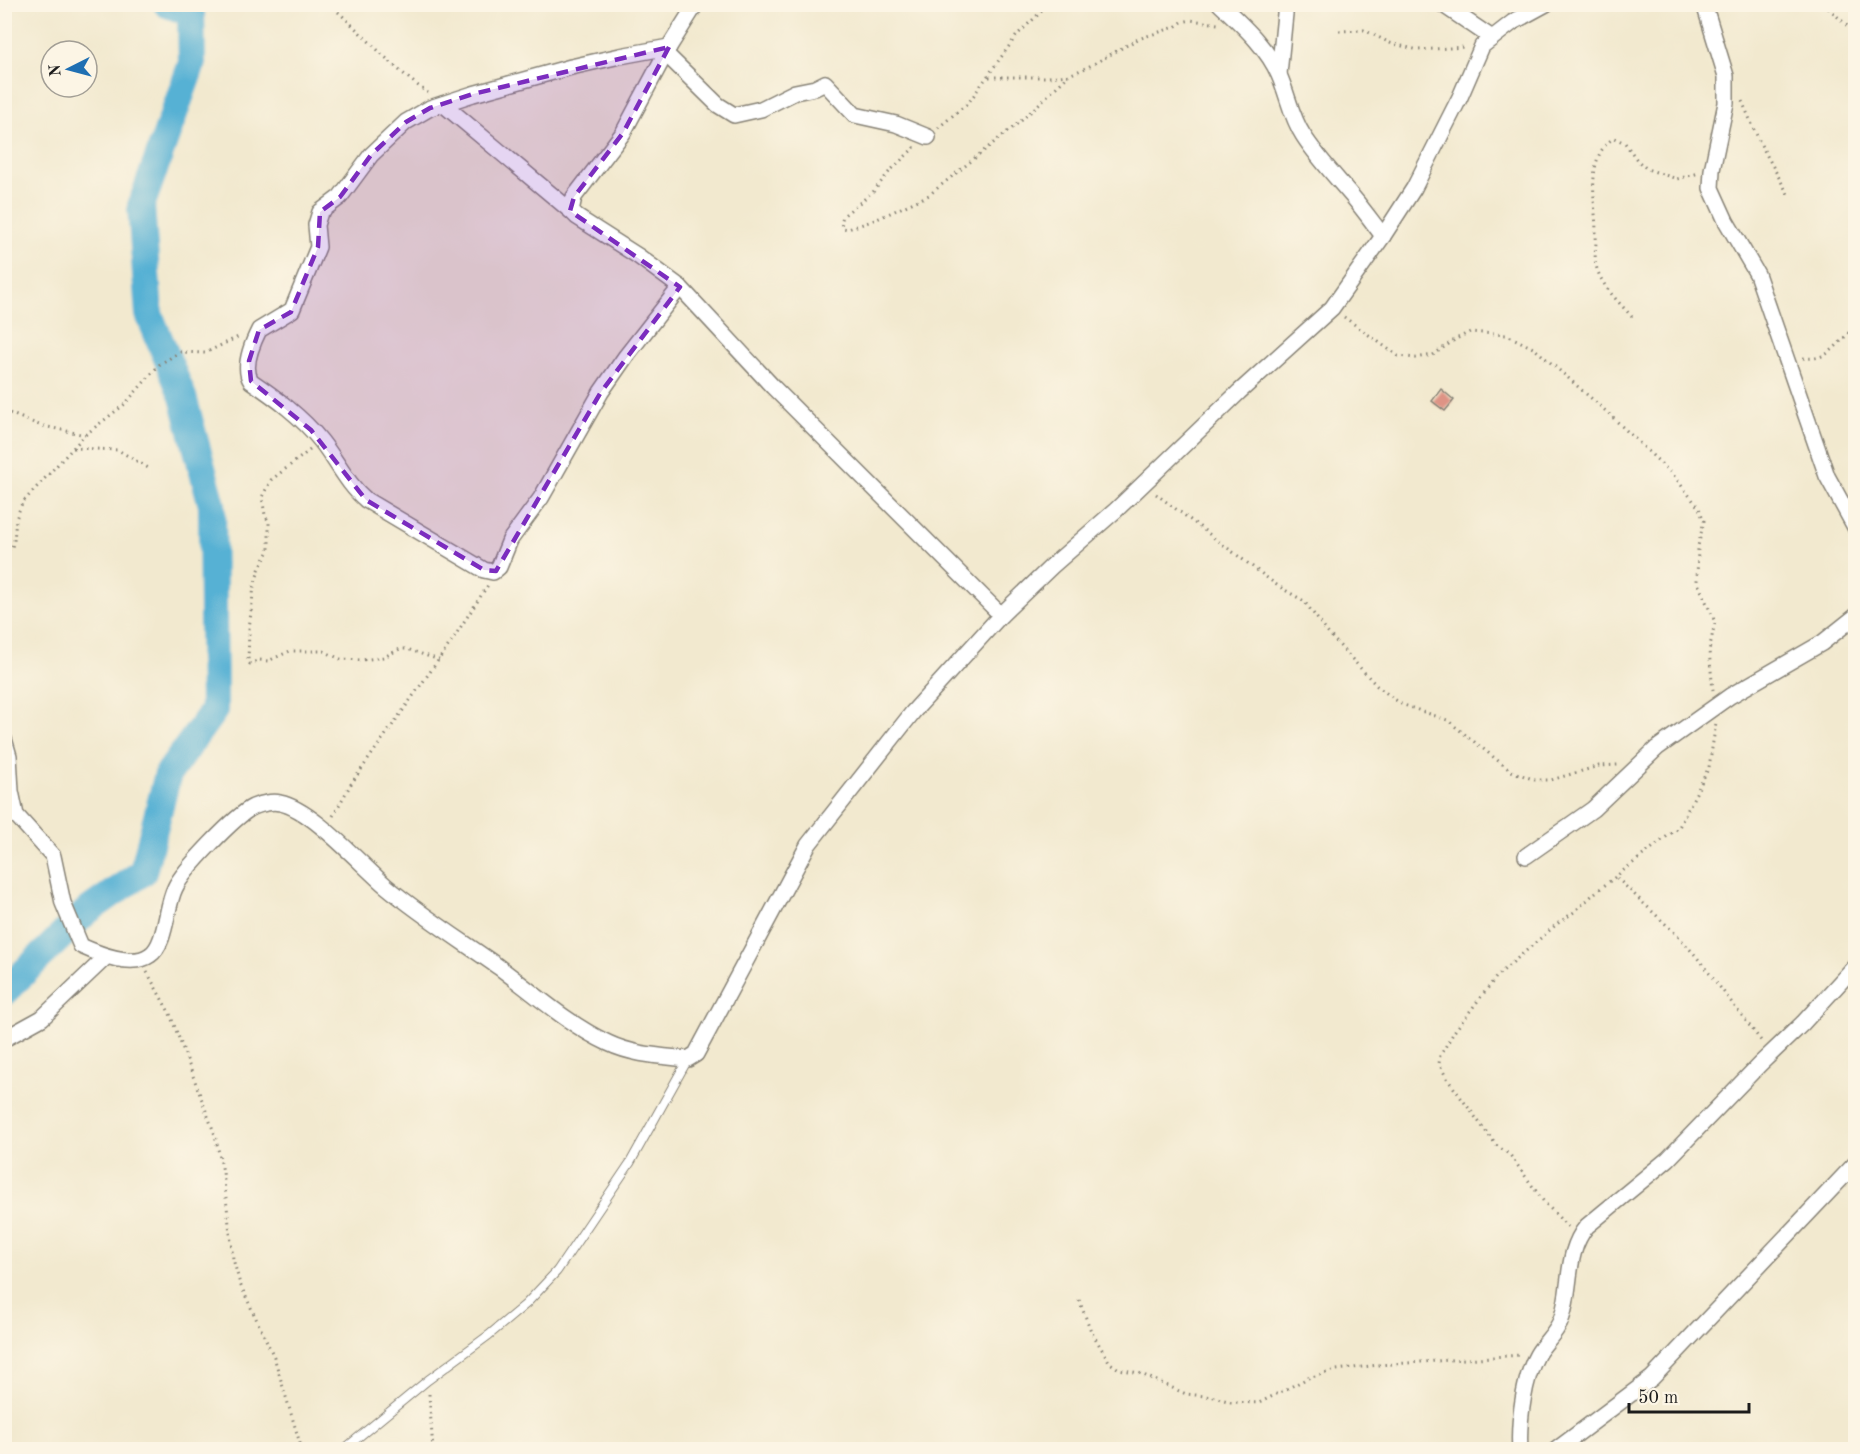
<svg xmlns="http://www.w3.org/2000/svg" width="1860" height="1454" viewBox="0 0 1860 1454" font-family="'Old Standard TT',serif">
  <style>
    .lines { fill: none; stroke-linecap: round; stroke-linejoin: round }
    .river { stroke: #56b1d4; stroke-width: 28 }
    .building { fill: #de9385 }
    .lane-casing { stroke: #878276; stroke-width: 10 }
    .street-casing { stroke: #878276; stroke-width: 18 }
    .path { stroke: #878276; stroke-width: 3; stroke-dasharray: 1.5 4.5; stroke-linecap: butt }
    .lane { stroke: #fff; stroke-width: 8 }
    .street { stroke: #fff; stroke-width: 15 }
    .marked { fill: #7b2cbf; fill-opacity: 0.2; stroke: #7b2cbf; stroke-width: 4.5; stroke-dasharray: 12 8; stroke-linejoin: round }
  </style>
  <rect width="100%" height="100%" fill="#fcf5e5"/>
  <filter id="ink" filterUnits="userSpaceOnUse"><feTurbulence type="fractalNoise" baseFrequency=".0167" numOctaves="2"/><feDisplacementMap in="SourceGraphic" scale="12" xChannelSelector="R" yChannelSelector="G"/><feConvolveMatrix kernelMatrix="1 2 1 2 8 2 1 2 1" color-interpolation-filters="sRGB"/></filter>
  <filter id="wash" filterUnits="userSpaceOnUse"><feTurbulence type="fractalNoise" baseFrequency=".008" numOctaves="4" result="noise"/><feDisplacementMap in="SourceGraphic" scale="24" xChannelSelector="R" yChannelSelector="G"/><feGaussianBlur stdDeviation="1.35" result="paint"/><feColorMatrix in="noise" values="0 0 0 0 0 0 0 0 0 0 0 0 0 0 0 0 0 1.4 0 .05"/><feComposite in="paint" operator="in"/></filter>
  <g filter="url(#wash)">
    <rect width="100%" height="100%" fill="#f2e9cf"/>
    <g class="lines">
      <polyline class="river" points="4,992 86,912 143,872 168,774 214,710 212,505 183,397 149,314 141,206 192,63 191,13 167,4"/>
    </g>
    <g id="blocks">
      <polygon class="building" points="1441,389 1454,400 1445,411 1432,401"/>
    </g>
  </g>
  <g filter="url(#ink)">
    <use href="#blocks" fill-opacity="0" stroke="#878276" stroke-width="1.5"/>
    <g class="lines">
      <g class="lane-casing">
        <polyline id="lane" points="343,1450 428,1380 489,1335 526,1304 557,1271 630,1163 688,1059"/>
      </g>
      <g class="street-casing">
        <g id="street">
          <polyline points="696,4 669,47 623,133 574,197 571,211 577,217 638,256 680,287 773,387 1001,615"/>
          <path d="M1220,4c22,21 47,43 59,71 9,20 12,42 24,60 14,22 32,41 49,61 11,13 21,27 31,40"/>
          <polyline points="1442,4 1492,38"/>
          <polyline points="1704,4 1726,76 1726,103 1712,170 1711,188 1726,221 1757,274 1827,476 1856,529"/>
          <path d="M669,47l-49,9 -49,11 -98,27 -43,14 -24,14 -35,33 -31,42 -20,15 -4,13 2,22 -26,63 -33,20c-7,14 -17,37 -8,51 25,17 51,36 70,60 16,20 26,43 45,59l118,70 9,2 6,-5 11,-27 31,-42 60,-106 25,-36 54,-69"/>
          <polyline points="666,54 718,105 734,115 761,109 795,92 815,88 825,83 855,115 896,124 928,137"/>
          <polyline points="1279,74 1286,4"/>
          <polyline points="443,104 571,211"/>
          <path d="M4,739l5,17 2,35 5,24 37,41 10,47 18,43c18,8 51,22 69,9 16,-10 16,-49 25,-67 8,-18 61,-73 78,-81 7,-3 19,-6 27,-4 32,6 79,60 106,83 36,30 76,55 114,82 35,26 69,57 108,75 25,12 53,13 80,16l8,-5 112,-209 105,-133 88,-97 51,-49 64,-56 123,-118 93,-84 51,-72 31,-48 46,-91 22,-51 31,-24 33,-18"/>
          <polyline points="1526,856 1593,809 1657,748 1730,696 1822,643 1856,616"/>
          <polyline points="4,1039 42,1018 106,957"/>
          <path d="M1520,1450c-2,-27 4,-72 17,-95 7,-13 21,-23 25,-38 10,-31 3,-65 25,-91l81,-67 92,-95 43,-41 53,-58"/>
          <polyline points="1556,1450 1652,1378 1856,1163"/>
        </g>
      </g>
      <g class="path">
        <path d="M329,4c34,29 63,64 99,89"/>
        <polyline points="1824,4 1856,34"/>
        <polyline points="1339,31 1364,30 1390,43 1418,50 1465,47"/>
        <polyline points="989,77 1048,77 1069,75 1088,67 1138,39 1175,27 1182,22 1191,20 1218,24"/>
        <polyline points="1742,101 1761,145 1788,194"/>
        <polyline points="938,128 969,102 1017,35 1049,4"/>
        <polyline points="915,147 890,171 873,192 843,216 841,223 843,228 848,229 875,220 929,195 1022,120 1069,75"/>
        <polyline points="1344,317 1398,356 1416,358 1433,355 1456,339 1470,332 1507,335 1535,349 1608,413 1674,476 1699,508 1704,521 1698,546 1697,581 1715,622 1709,651 1713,690"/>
        <path d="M1632,317c-12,-14 -29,-29 -35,-48 -4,-12 0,-24 -1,-36 0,-29 -12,-77 18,-95l11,5 12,17 10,9 30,10 22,-6"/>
        <path d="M1803,358c28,3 33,-15 53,-32"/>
        <polyline points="4,411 39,425 85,435"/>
        <polyline points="73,448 118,450 150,469"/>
        <polyline points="310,450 271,480 262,497 265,515 269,522 269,551 260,567 254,586 249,629 248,662 250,664 259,660 268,661 290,651 324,651 340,659 362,660 384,657 400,649 407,649 439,660"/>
        <polyline points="1156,494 1278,586 1304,601 1328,633 1377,686 1401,704 1447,720 1511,771 1535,780 1551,780 1599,766 1618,765"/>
        <polyline points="4,555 12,547 14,541 16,519 22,503 85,435 125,404 160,364 180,352 205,353 240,336"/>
        <polyline points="333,816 351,784 449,645 488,585"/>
        <polyline points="1617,878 1677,935 1696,956 1762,1042"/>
        <polyline points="147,972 170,1014 215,1135 223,1172 233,1259 240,1284 274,1357 302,1450"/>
        <polyline points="1568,1227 1544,1202 1510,1155 1496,1145 1448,1080 1439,1064 1440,1056 1454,1032 1497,976 1557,924 1574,912 1596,892 1679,827 1709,767 1716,723"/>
        <polyline points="1079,1300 1091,1331 1110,1363 1119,1369 1139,1373 1186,1394 1214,1397 1231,1402 1259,1403 1308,1378 1336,1370 1379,1365 1521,1355"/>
        <polyline points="429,1394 433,1450"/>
      </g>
      <use href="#lane" class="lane"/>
      <use href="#street" class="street"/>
    </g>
  </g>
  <path class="marked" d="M669,47l-46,86 -49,64 -4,14 110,76 -79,105 -105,179 -12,-1 -118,-70 -55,-70 -60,-49 -2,-20 10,-31 32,-18 27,-65 2,-35 20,-15 31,-42 35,-33 24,-14 43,-14z"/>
  <rect width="1860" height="1454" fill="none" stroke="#fcf5e5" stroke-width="24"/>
  <g transform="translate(69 69) rotate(264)"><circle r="28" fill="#fcf5e5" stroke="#a29e95" stroke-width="1.5"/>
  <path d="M0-4.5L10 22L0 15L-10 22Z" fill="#1f6fb2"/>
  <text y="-9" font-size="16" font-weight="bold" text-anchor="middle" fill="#1c1c1c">N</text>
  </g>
  <path d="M1629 1403v9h120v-9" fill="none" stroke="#1c1c1c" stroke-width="3"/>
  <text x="1638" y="1403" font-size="18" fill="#1c1c1c" stroke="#fcf5e5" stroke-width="4.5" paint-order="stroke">50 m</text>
</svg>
